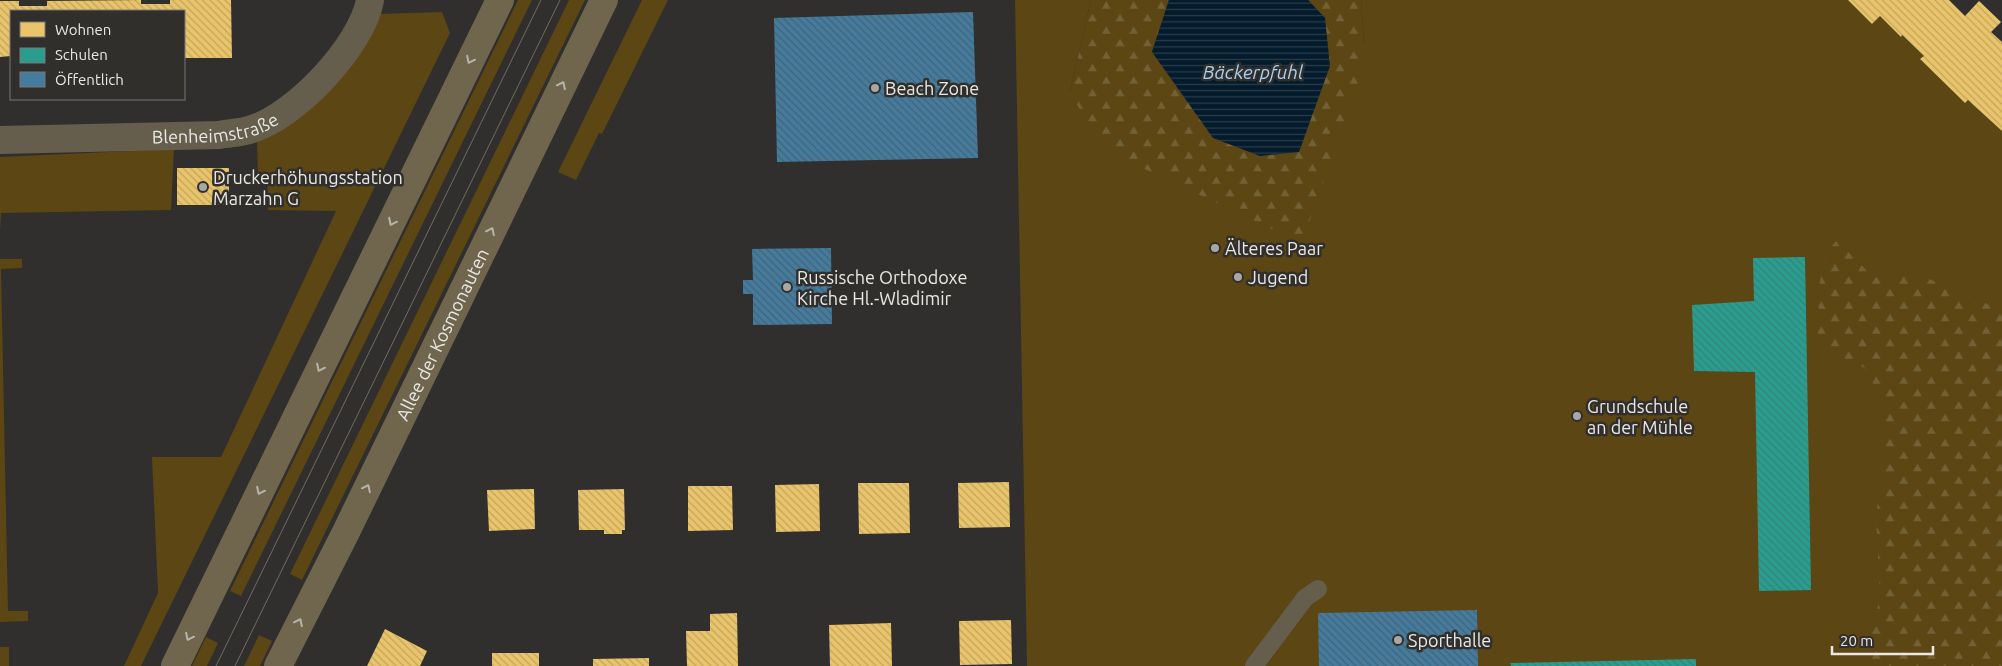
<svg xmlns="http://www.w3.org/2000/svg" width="2002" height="666" viewBox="0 0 2002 666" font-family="Ubuntu,sans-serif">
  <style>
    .green { fill: #5b4614 }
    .forest { fill: url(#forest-firs) }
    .water { fill: url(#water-rules) }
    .homes { fill: url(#homes-back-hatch) }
    .schools { fill: url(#schools-back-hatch) }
    .public { fill: url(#public-back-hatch) }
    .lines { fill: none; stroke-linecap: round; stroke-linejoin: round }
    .lane { stroke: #655e4c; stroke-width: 18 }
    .street { stroke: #655e4c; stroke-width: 28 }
    .secondary { stroke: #70664e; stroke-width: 28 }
    .tram { stroke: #716c62; stroke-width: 1 }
    .oneway { stroke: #b9b4a9 }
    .poi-dot { fill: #a9a7a5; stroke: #312f2c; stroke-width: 2 }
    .labels { text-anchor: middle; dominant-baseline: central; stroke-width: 5; stroke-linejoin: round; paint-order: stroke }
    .poi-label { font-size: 18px; fill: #eae8e6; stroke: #312f2c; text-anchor: start }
    .street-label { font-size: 18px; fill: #eae8e6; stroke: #312f2c }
    .water-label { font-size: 19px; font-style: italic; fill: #a8d1f2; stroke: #312f2c }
  </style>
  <defs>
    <pattern id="forest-firs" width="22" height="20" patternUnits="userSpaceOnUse" patternTransform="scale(1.25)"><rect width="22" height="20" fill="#5b4614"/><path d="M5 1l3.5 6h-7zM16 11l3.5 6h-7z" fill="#736136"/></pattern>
    <pattern id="water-rules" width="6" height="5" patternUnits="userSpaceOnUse" patternTransform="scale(1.25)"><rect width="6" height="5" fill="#041b2c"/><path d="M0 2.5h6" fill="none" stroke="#293c4b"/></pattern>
    <pattern id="homes-back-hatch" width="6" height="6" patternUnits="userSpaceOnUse" patternTransform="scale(1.25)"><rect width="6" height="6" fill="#e9c46a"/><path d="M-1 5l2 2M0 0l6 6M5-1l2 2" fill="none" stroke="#c0a461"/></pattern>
    <pattern id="schools-back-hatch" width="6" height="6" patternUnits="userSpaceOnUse" patternTransform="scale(1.25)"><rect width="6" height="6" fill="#2a9d8f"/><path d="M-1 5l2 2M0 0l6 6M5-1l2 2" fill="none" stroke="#328379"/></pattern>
    <pattern id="public-back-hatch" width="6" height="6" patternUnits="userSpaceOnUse" patternTransform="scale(1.25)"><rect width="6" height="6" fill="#457b9d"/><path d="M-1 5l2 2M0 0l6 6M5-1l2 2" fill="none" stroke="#456375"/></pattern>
  </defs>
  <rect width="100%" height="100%" fill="#302f2d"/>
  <g class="green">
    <polygon points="518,0 532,0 241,596 230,591"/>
    <polygon points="569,0 585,0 302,580 290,574"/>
    <polygon points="642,0 668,0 602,134 599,133 576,180 558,172"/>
    <polygon points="1015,0 1091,0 1070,92 1364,48 1361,0 1848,0 1872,24 1880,16 1924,56 1921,60 1965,103 1968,100 2002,131 2002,666 1027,666"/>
    <path d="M442,12l8,21 -309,633h-17l34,-73 -6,-136h69l115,-246 -68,-1 -1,-34 -9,-1 -1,-35c61,-19 89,-76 122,-126z"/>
    <polygon points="174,149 171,210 1,213 0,232 0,157"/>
    <polygon points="0,259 22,259 22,268 1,269 8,611 28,611 28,621 0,622"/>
    <polygon points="259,635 272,641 260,666 244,666"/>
    <polygon points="206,637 218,643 207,666 192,666"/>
    <rect x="0" y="647" width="9" height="19"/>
  </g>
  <g class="forest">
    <polygon points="1091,0 1169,0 1152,52 1325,18 1308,0 1361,0 1364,48 1362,71 1302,243 1102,149 1070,92"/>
    <polygon points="1837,240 1873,277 1884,279 1906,269 1997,308 2002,303 2002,666 1870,666 1869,643 1880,597 1876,514 1884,465 1879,396 1865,368 1825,351 1818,335 1819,286 1826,253"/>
  </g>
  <polygon class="water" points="1169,0 1308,0 1325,18 1330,66 1299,152 1260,156 1213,138 1152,52"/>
  <g class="homes">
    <polygon points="141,0 141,4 170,4 170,0 231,0 232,58 184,58 184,11 11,11 11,56 0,57 0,1 19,1 19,6 47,6 47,1"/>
    <polygon points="1848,0 1949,0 1965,16 1979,1 2001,22 1991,32 2002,42 2002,131 1968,100 1965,103 1920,59 1924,56 1902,35 1901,37 1880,16 1872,24"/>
    <rect x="177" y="168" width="52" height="37"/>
    <polygon points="1009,482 1010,527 959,528 958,483"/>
    <polygon points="858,483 909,483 910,533 859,534"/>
    <polygon points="819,484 820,531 776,532 775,485"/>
    <polygon points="688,486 732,486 733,530 688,531"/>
    <polygon points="534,489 535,529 489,531 487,490"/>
    <polygon points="624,489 625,530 622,530 622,534 604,534 604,530 579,530 578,490"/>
    <polygon points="737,613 738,666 687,666 686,631 710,631 710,614"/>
    <polygon points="1011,620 1012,664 960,665 959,621"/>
    <polygon points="891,623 892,666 830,666 829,625"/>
    <polygon points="385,629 427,651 420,666 367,666"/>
    <rect x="492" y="653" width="47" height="13"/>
    <polygon points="649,658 649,666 593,666 593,659"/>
  </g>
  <g class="schools">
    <polygon points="1805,257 1811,590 1759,591 1755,372 1694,371 1692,305 1754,301 1753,258"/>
    <polygon points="1696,659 1696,666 1511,666 1510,663"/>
  </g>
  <g class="public">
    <polygon points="973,12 978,158 777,162 774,18"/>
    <polygon points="831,248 832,324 753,325 753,294 743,294 743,280 753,280 752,249"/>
    <polygon points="1477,610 1478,666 1319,666 1318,613"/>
  </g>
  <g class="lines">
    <polyline class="lane" points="1254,666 1305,598 1318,589"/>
    <path class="street" id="s1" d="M0,140l219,-5c10,-2 20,-2 30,-5 45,-12 113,-84 121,-130"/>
    <g class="secondary">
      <polyline points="175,666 500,0"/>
      <path id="s2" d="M278,666l68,-134 258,-532"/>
    </g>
    <g class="tram">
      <polyline points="216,666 541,0"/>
      <polyline points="235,666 560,0"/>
    </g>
  </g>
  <defs><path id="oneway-chevron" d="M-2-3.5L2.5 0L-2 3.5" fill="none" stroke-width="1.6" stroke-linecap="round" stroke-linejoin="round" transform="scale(1.25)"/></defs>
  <g class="oneway">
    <use href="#oneway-chevron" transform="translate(470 60) rotate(116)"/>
    <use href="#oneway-chevron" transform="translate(562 85) rotate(-64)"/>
    <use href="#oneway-chevron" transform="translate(392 222) rotate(116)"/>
    <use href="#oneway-chevron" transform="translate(491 231) rotate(-64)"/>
    <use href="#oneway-chevron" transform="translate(320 368) rotate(116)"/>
    <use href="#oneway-chevron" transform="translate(367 488) rotate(-64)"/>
    <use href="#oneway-chevron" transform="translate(260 491) rotate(116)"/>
    <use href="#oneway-chevron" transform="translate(299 622) rotate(-64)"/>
    <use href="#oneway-chevron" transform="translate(189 637) rotate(116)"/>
  </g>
  <g class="poi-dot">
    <circle cx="875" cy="88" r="5"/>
    <circle cx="203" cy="187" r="5"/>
    <circle cx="1215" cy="248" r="5"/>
    <circle cx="1238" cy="277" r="5"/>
    <circle cx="787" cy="287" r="5"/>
    <circle cx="1577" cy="416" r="5"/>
    <circle cx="1398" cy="640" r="5"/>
  </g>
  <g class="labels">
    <g class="poi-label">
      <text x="885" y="88">Beach Zone</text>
      <text x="213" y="177">Druckerhöhungsstation<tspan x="213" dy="21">Marzahn G</tspan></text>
      <text x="1225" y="248">Älteres Paar</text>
      <text x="797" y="277">Russische Orthodoxe<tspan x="797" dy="21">Kirche Hl.-Wladimir</tspan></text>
      <text x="1248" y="277">Jugend</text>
      <text x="1587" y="406">Grundschule<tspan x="1587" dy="21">an der Mühle</tspan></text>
      <text x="1408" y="640">Sporthalle</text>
    </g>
    <g class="street-label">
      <text stroke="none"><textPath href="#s1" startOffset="216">Blenheimstraße</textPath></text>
      <text stroke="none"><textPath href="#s2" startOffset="370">Allee der Kosmonauten</textPath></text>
    </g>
    <g class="water-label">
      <text x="1253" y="72">Bäckerpfuhl</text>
    </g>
  </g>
  <rect x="10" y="10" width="175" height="90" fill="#312f2c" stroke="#7b7976"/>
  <rect x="20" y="22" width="25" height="15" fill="#e9c46a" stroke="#7b7976"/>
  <text x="55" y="35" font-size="15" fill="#eae8e6">Wohnen</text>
  <rect x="20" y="48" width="25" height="15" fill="#2a9d8f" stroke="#7b7976"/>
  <text x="55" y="60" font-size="15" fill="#eae8e6">Schulen</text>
  <rect x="20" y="72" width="25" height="15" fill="#457b9d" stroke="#7b7976"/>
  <text x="55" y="85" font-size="15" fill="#eae8e6">Öffentlich</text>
  <path d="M1832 646v8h101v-8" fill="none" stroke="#eae8e6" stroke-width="2.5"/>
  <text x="1840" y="646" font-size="15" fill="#eae8e6" stroke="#312f2c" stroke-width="4" paint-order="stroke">20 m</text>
</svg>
